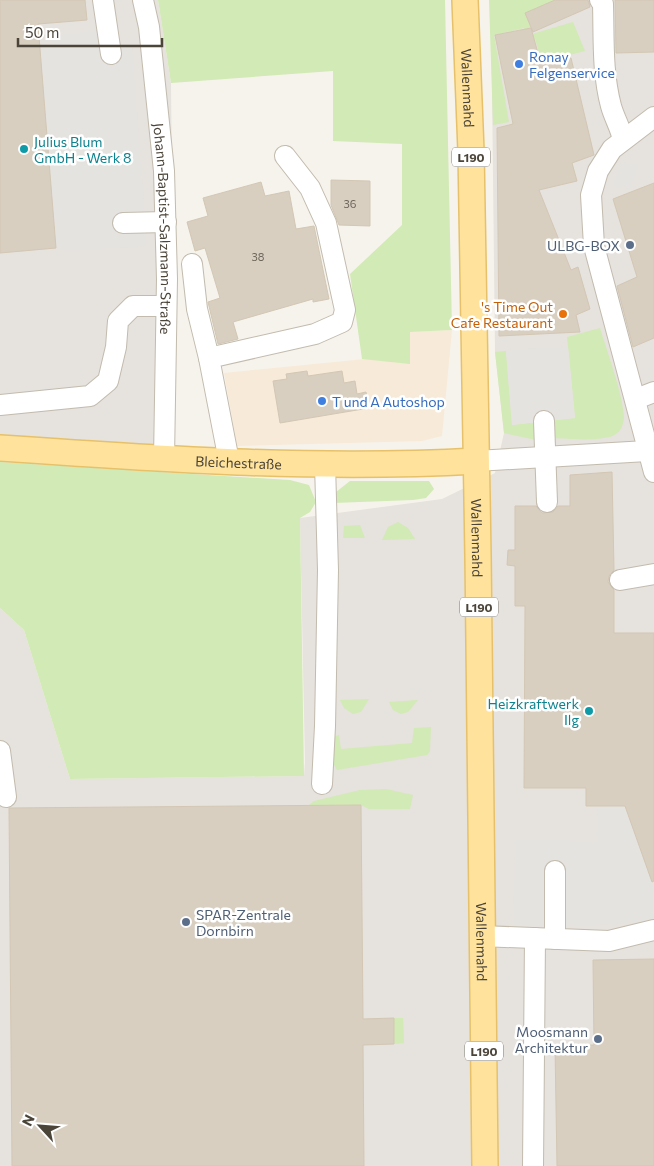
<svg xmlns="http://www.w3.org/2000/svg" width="654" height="1166" viewBox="0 0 654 1166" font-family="Commissioner,sans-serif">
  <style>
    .commercial { fill: #f7ead8 }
    .industrial { fill: #e6e2dd }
    .green { fill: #d2eab5 }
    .parking { fill: #e5e3e0 }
    .building { fill: #d8cfc1; stroke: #d3c7b4 }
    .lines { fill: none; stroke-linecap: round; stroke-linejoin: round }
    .minor-casing { stroke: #c2bbae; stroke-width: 22 }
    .major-casing { stroke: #e6c16a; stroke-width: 28 }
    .minor { stroke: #fff; stroke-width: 20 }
    .major { stroke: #ffe39c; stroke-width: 25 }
    .shop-dot { fill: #3f7fe0; stroke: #fff; stroke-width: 2 }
    .culture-dot { fill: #0f9aa8; stroke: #fff; stroke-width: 2 }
    .service-dot { fill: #5c6f8a; stroke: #fff; stroke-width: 2 }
    .food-dot { fill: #e8710a; stroke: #fff; stroke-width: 2 }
    .labels { text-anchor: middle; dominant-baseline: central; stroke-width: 5; stroke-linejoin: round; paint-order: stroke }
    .number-label { font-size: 11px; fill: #6e675b }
    .shield { fill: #fff; stroke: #817c74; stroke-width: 1 }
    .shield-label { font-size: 12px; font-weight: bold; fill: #4b4439 }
    .shop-label { font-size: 14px; fill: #366cbe; stroke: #fff; text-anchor: start }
    .street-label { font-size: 14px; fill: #4b4439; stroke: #fff }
    .culture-label { font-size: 14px; fill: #0d838f; stroke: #fff; text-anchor: start }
    .service-label { font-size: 14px; fill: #4e5e75; stroke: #fff; text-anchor: end }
    .food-label { font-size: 14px; fill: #c56008; stroke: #fff; text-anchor: end }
  </style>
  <rect width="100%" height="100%" fill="#f6f3ec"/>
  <polygon class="commercial" points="452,330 442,436 422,441 237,446 224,373 365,359 410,363 410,332"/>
  <g class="industrial">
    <polygon points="0,0 158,0 171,83 175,473 0,462"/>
    <polygon points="491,0 654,0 654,1166 0,1166 0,608 24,630 70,779 304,776 305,762 300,518 442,499 495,473 504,433 495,352"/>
  </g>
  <g class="green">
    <polygon points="158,0 445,0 452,330 410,332 410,364 362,359 350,274 402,225 402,144 333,141 333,71 171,83"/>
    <polygon points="489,0 562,0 528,15 532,34 573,22 585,51 542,62 535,39 527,40 524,28 494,35 509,122 493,125"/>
    <path d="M600,328c7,23 23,67 24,89 0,6 -3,14 -8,17 -11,8 -48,5 -61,4l-1,-18 21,-2 -8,-81z"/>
    <polygon points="506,351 512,425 535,422 536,440 504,433 495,352"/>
    <polygon points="0,462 290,480 309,485 316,502 310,512 300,518 304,776 70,779 24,630 0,608"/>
    <polygon points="350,481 429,481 434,489 426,498 413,500 333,503 336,492"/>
    <polygon points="398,522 408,528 415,539 382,540 388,527"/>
    <polygon points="360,525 365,538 343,538 344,526"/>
    <polygon points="369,699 361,712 353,714 344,708 340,700"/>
    <polygon points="418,700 408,712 401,714 393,710 389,702"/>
    <polygon points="431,727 430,751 427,755 337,770 333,763 333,737 339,735 341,749 412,743 414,728"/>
    <polygon points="386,789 413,795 410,809 369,809 361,805 309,805 314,801 360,790"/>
    <polygon points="394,1018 403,1018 404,1043 394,1044"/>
  </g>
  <g class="parking">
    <polygon points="102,29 104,50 132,45 147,246 68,251 56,248 39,50 52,49 51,37"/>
    <polygon points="621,162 638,165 630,189 612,186"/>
    <polygon points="568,346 575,418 512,425 506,351"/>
    <polygon points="624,806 654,820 654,921 562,927 513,926 515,839 597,841 598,807"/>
  </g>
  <g class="building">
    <polygon points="0,0 85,0 87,20 38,24 56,248 0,253"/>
    <polygon points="555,0 588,0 590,7 533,32 525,13"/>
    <polygon points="615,0 654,0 654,52 616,53"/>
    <polygon points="531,28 541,64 571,58 594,155 572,163 577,181 539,190 571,270 578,267 590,309 576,315 580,332 499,336 497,128 513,124 495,35"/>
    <polygon points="331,180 370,181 370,226 339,225 331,205"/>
    <polygon points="261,182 265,196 289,191 296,229 314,226 329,299 313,302 313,299 233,322 238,339 218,344 208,302 220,298 205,248 195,251 187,222 208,216 203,198"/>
    <polygon points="654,183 654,338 633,347 617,286 637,277 613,199"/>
    <polygon points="307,371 308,376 342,371 344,383 355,381 357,394 366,392 369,408 280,423 273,381 287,379 286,374"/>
    <polygon points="612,472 614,570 609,576 608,582 614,590 614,633 654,633 654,881 652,882 625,806 586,806 586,788 524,788 525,606 515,606 515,566 507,565 508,550 515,550 515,506 536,506 542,513 553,512 558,506 570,506 570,475"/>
    <polygon points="361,805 363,1019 394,1018 394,1044 363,1045 364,1166 12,1166 9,808"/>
    <polygon points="654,959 654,1166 557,1166 555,1046 594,1045 593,960"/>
  </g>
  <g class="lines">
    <g class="minor-casing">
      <g id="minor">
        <polyline points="103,0 111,54"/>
        <path id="s1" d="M143,0l6,27 15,144 3,108 -3,180"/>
        <path d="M600,0l3,4c1,34 -1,68 8,102 3,11 9,21 12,33"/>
        <polyline points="654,117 612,149 598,171 591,195 594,246 654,472"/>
        <polyline points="123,223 166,222"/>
        <polyline points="192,264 197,309 209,358"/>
        <polyline points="636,399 654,392"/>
        <polyline points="0,405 90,396 108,381 116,347 118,321 133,306 166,306"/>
        <polyline points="544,421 547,502"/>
        <polyline points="229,461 209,358 315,334 342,322 345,310 326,223 310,188 285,156"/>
        <polyline points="476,461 647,451"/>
        <polyline points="620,580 654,574"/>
        <polyline points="0,751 6,797"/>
        <polyline points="322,784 325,726 328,570 325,464"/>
        <polyline points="555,871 555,939"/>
        <polyline points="481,936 609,941 654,930"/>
        <polyline points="533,1166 535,938"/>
      </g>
    </g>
    <g class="major-casing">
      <g id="major">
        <path id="s2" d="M465,0l6,151 7,404 7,611"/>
        <path id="s3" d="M0,448c158,11 317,22 476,13"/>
      </g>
    </g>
    <use href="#minor" class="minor"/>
    <use href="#major" class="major"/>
  </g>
  <g class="shop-dot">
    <circle cx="519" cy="64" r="5"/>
    <circle cx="322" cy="401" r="5"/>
  </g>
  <g class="culture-dot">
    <circle cx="24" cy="149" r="5"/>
    <circle cx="589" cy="711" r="5"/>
  </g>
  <g class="service-dot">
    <circle cx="630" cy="245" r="5"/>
    <circle cx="186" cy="922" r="5"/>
    <circle cx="598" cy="1039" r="5"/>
  </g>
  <circle class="food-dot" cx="563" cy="314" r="5"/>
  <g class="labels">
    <g class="number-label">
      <text x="350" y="203">36</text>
      <text x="258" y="256">38</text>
    </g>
    <g class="shield">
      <rect x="452" y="147.5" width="38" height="19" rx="4"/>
      <rect x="460" y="597.5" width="38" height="19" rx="4"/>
      <rect x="465" y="1041.5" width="38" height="19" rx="4"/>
    </g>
    <g class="shield-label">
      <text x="471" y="157">L190</text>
      <text x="479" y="607">L190</text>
      <text x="484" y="1051">L190</text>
    </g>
    <g class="shop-label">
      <text x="529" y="56">Ronay<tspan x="529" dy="16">Felgenservice</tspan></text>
      <text x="332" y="401">T und A Autoshop</text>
    </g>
    <g class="street-label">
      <text stroke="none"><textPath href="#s2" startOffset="88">Wallenmahd</textPath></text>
      <text stroke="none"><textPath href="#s1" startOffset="230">Johann-Baptist-Salzmann-Straße</textPath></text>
      <text stroke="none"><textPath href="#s3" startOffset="239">Bleichestraße</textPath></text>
      <text stroke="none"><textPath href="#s2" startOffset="538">Wallenmahd</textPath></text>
      <text stroke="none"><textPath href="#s2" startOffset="942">Wallenmahd</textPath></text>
    </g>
    <g class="culture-label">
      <text x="34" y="141">Julius Blum<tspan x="34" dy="16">GmbH - Werk 8</tspan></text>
      <text x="579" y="703" text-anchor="end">Heizkraftwerk<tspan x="579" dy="16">Ilg</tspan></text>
    </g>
    <g class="service-label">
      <text x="620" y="245">ULBG-BOX</text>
      <text x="196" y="914" text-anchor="start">SPAR-Zentrale<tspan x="196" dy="16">Dornbirn</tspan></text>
      <text x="588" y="1031">Moosmann<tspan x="588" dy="16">Architektur</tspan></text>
    </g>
    <g class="food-label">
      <text x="553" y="306">'s Time Out<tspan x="553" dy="16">Cafe Restaurant</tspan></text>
    </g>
  </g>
  <g transform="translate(40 1126) rotate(296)" stroke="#ffffff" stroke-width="4" paint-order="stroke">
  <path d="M0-4L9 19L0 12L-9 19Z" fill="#4b4439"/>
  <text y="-8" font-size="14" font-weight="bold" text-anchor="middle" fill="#4b4439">N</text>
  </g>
  <path d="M18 38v8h144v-8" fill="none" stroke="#4b4439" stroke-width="2.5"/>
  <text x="25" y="38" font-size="15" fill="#4b4439" stroke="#ffffff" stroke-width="4" paint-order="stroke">50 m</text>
</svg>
